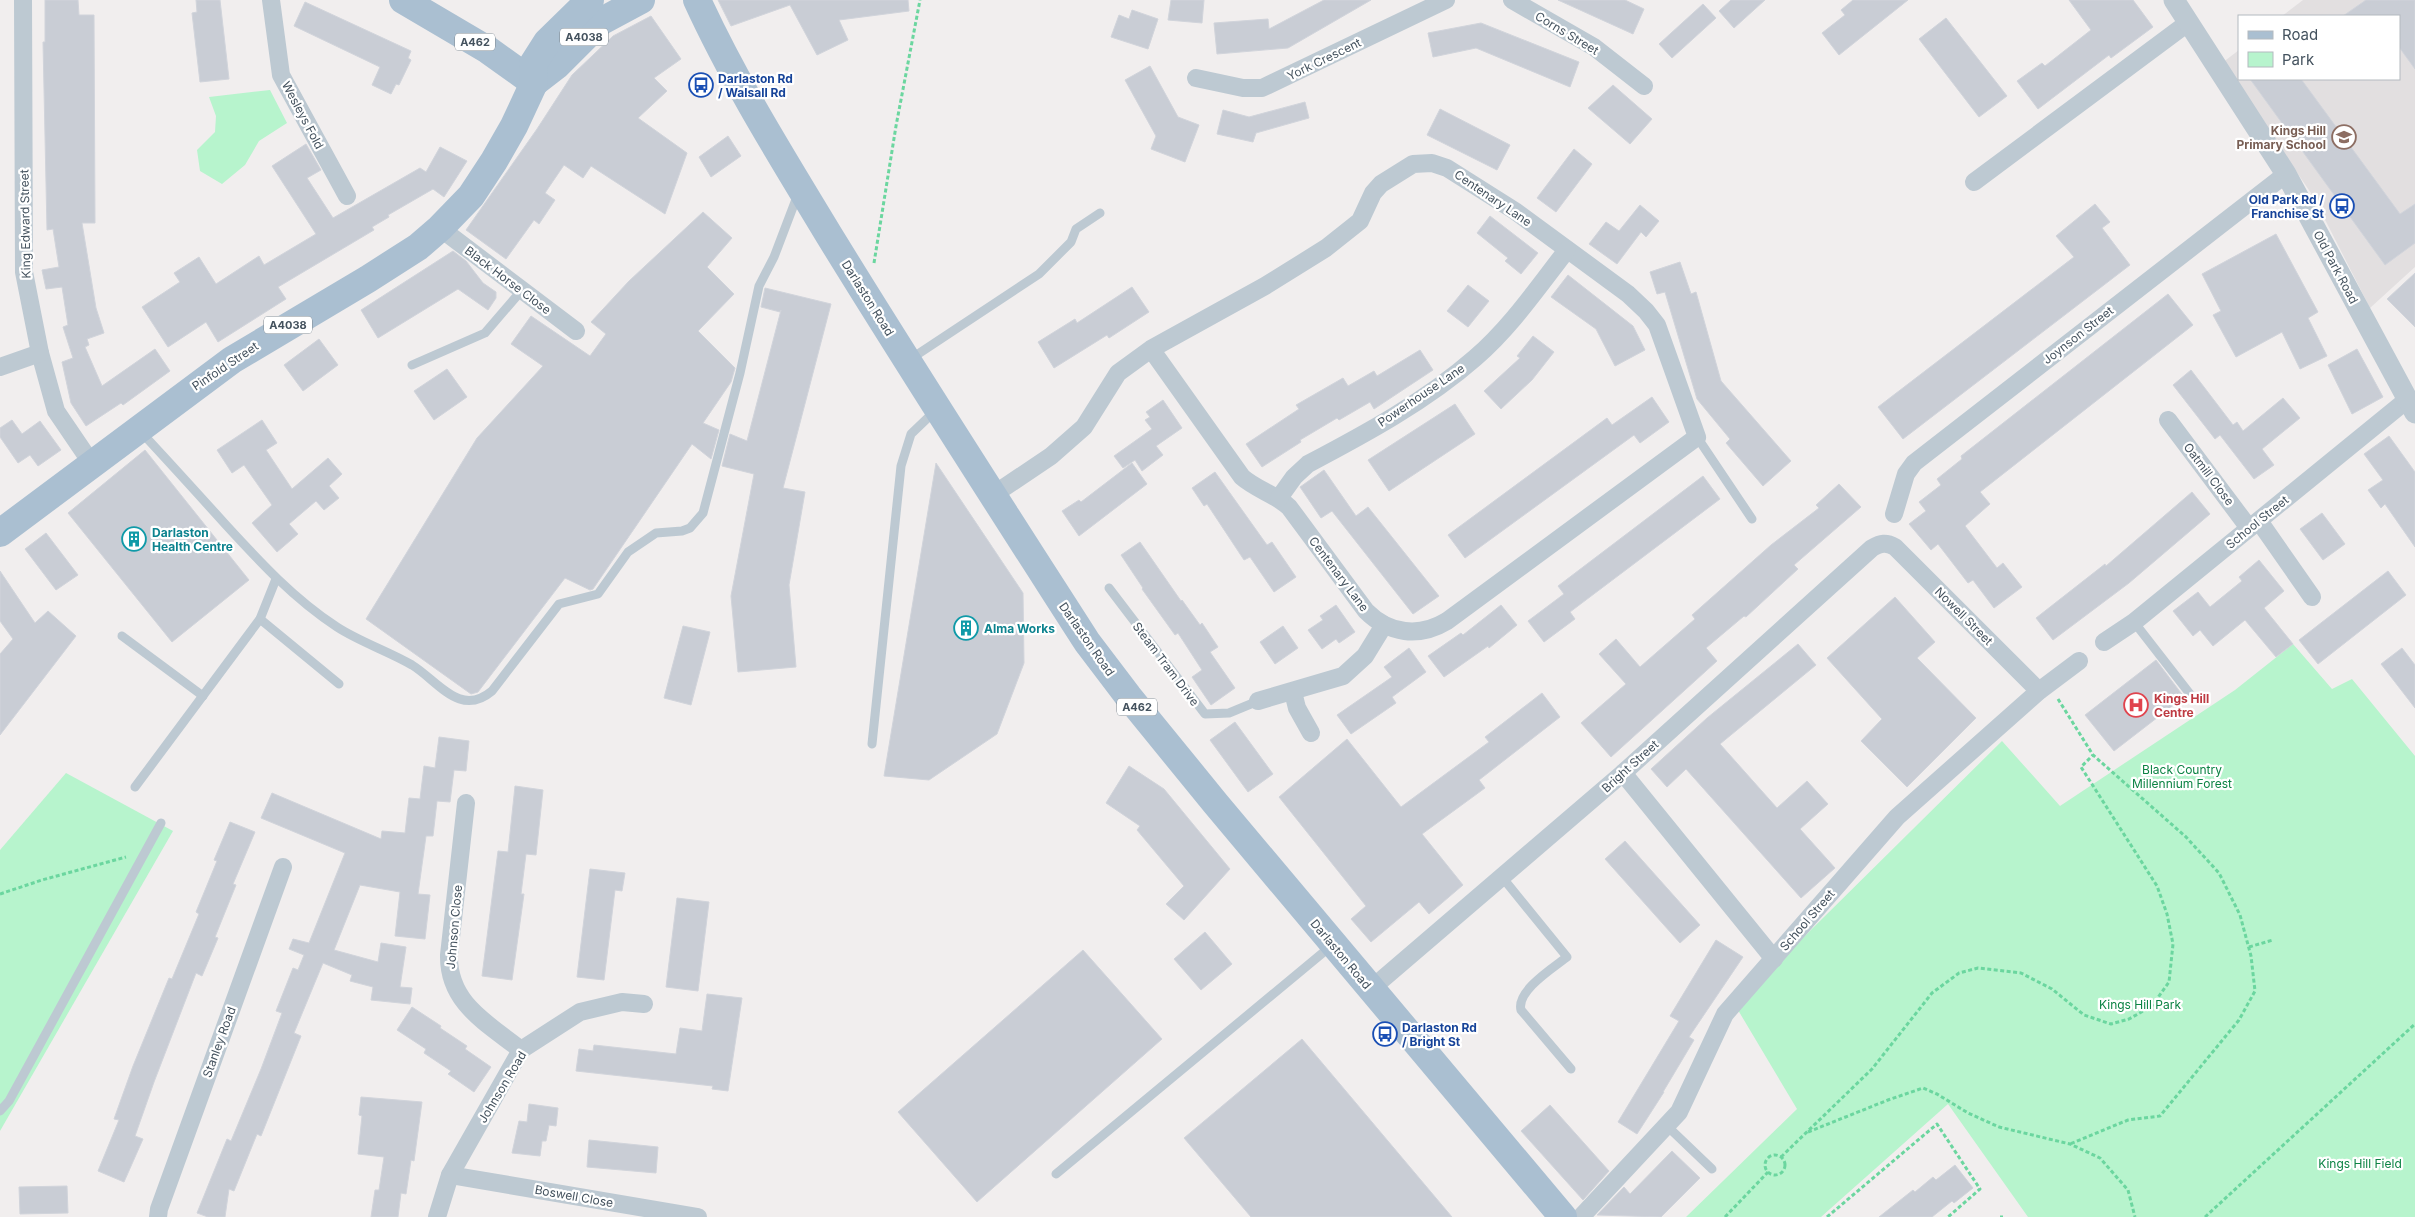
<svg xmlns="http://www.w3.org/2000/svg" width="2415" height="1217" viewBox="0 0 2415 1217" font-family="Inter,sans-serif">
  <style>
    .education { fill: #e2dfe0 }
    .green { fill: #b7f4cd }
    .building { fill: #c9cdd5; stroke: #d1d4db }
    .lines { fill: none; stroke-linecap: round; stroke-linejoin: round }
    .path { stroke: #6bd69f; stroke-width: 3; stroke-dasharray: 4 2.5; stroke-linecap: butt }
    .service { stroke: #bdc9d2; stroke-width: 9 }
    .minor { stroke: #bdc9d2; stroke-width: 18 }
    .tertiary { stroke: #bdc9d2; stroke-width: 21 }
    .primary { stroke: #aabfd1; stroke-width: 28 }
    .labels { text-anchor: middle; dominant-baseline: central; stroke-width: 4.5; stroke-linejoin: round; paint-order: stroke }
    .shield { fill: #fff; stroke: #7c868e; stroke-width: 1 }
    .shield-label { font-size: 11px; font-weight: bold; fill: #44525e }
    .street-label { font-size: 12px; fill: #44525e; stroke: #fff }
    .transit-label { font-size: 12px; font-weight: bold; fill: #164399; stroke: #fff; text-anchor: start }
    .education-label { font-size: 12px; font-weight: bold; fill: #785e54; stroke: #fff; text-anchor: end }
    .culture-label { font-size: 12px; font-weight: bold; fill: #0d838f; stroke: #fff; text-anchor: start }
    .health-label { font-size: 12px; font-weight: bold; fill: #be3a42; stroke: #fff; text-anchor: start }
    .park-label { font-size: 12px; fill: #0c8344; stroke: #fff }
  </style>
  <rect width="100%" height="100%" fill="#f1eeee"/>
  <polygon class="education" points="2303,0 2415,0 2415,267 2370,308 2313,196 2222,63 2239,50 2239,79 2399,79 2399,16 2282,16"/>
  <g class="green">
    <polygon points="270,90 287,123 259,141 245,165 222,184 200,171 197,150 215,132 216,116 209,97"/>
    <polygon points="2293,644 2332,689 2352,679 2415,756 2415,1217 2028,1217 1948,1104 1821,1217 1686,1217 1797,1109 1735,1005 2002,741 2060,806 2235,690"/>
    <polygon points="66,773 173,831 0,1131 0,850"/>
  </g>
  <g class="building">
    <polygon points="45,0 78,0 79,15 94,15 95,223 82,223 96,308 104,333 87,339 89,345 85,347 102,386 155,349 170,371 123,405 121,403 86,426 71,403 62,362 73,358 63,327 68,325 62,287 46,289 42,270 59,267 53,229 47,230 43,42 45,42"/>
    <polygon points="196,0 220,0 229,79 200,82 192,13 197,12"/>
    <polygon points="718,0 908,0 909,11 839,20 848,40 817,55 790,5 731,26"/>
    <polygon points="1171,0 1204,0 1202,23 1168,20"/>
    <polygon points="1324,0 1371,0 1288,48 1217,54 1214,23 1268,19 1269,29"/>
    <polygon points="1558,0 1625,0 1644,9 1633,34"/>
    <polygon points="1731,0 1765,0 1734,28 1719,11"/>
    <polygon points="1853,0 1908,0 1839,55 1822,33 1845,15 1841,10"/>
    <polygon points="2069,0 2133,0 2153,27 2111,58 2109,55 2038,109 2017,81 2042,63 2045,66 2091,30"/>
    <polygon points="2366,0 2415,0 2415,69 2399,47 2399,16 2343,16"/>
    <polygon points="305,2 411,51 408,58 411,60 399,85 396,84 391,94 372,85 380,67 294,26"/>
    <polygon points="1703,4 1716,18 1672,58 1659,44"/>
    <polygon points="1132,10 1158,19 1148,49 1111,37 1119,15 1129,19"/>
    <polygon points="651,16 681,59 654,78 667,91 638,118 687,153 665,214 591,166 583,178 564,165 545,193 555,200 539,224 534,220 506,259 466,230 537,129 572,75 613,36"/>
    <polygon points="1946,18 2007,96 1979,117 1919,39"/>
    <polygon points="1481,23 1579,62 1570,87 1476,48 1433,57 1428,33"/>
    <polygon points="1150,66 1178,117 1199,125 1185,162 1151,149 1156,136 1125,80"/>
    <polygon points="2250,79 2301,79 2400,214 2415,204 2415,243 2385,265"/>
    <polygon points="1613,85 1652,119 1630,144 1588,108"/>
    <polygon points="1305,102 1309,118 1256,133 1253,142 1217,134 1223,110 1249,117"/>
    <polygon points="1440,109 1510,145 1497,170 1427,135"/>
    <polygon points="728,136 741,156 711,177 699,157"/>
    <polygon points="306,144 321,170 307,178 333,218 420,168 426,172 440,147 467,161 444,197 433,189 388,215 389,217 372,227 374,230 278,287 286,299 218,342 206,322 168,347 142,307 180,282 174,273 199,257 216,284 259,256 264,265 316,234 272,166"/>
    <polygon points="1574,149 1592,164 1556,212 1537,198"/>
    <polygon points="2095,204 2110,222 2102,228 2130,265 1903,439 1878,407 2074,257 2056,236"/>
    <polygon points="1640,205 1659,221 1646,237 1641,232 1617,264 1589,244 1606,222 1619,231"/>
    <polygon points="703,212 732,238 707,267 734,294 698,331 735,368 731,382 703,423 719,430 711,459 692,444 593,589 590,590 565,578 478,692 471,694 366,619 477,438 543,366 511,344 531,316 590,356 606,334 591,322 629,281"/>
    <polygon points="1490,216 1538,253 1521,274 1505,261 1508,258 1477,233"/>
    <polygon points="2276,234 2318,312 2308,318 2327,356 2300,369 2282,332 2236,357 2213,315 2221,311 2202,274"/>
    <polygon points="453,251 466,261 483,283 496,292 496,298 488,310 458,289 378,338 361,310"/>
    <polygon points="1680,262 1691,294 1696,292 1721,381 1791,461 1763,486 1726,443 1730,439 1697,399 1665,292 1657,294 1650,272"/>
    <polygon points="2415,273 2415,327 2387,299"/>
    <polygon points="1568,275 1633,326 1645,350 1615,366 1596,329 1551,297"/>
    <polygon points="1468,285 1489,301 1468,327 1447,311"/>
    <polygon points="1132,287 1149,312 1109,338 1107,335 1054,368 1038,342 1075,319 1077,323"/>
    <polygon points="765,288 831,304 783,488 805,492 789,585 796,667 738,672 731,596 754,474 722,466 730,434 747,441 781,310 780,312 761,307"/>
    <polygon points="2168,294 2193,325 1980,492 1990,504 1965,526 1997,568 2003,563 2022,587 1994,608 1973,580 1968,583 1938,544 1931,550 1909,524 1926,511 1919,502 1941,485 1937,479 1962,459 1961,456"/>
    <polygon points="1533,336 1554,352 1532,380 1501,409 1484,391 1520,358 1517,356"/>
    <polygon points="319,339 338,365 303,391 284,365"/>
    <polygon points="2357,349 2383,397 2352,414 2328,365"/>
    <polygon points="1420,350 1433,370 1374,409 1370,402 1339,420 1337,418 1300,440 1301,442 1262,467 1246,444 1299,409 1296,405 1343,378 1348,386 1374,371 1377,376"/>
    <polygon points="447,369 467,397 434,420 414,391"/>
    <polygon points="2191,370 2233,425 2237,422 2243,431 2283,398 2300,418 2262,449 2274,465 2254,479 2220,435 2215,439 2173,385"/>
    <polygon points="1652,397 1669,422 1640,443 1634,435 1465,558 1448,535 1607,418 1612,425"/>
    <polygon points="1163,400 1182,428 1156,446 1163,455 1142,471 1135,460 1123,468 1114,456 1152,429 1145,420 1150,417 1146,412"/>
    <polygon points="1455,404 1475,434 1389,491 1368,460"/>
    <polygon points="12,420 22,434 40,421 61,450 38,466 30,455 18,463 0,437 0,428"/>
    <polygon points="262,420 277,443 266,450 292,489 328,458 342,474 329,486 339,498 324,510 316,501 289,524 298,534 277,552 252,523 272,505 244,465 232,473 217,450"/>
    <polygon points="2389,436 2415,472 2415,547 2385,504 2381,508 2368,490 2383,480 2364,454"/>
    <polygon points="145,450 249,580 172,642 68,513"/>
    <polygon points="936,463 1023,593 1024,663 997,734 929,780 884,776"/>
    <polygon points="1132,463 1147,484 1079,536 1062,511 1079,500 1081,502"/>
    <polygon points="1324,470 1356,516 1368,507 1439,596 1413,614 1332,511 1321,518 1300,487"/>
    <polygon points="1215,472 1267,545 1272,542 1296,577 1274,592 1250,557 1244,560 1207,504 1204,506 1192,488"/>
    <polygon points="1703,476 1720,499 1570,612 1575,619 1544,642 1528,621 1564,594 1558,586"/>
    <polygon points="1839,484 1861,507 1794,565 1798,569 1746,617 1744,616 1706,648 1717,661 1611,757 1581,723 1626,684 1599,654 1616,639 1640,667 1695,619 1692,615 1771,545 1819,508 1816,505"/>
    <polygon points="2192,492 2210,514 2129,583 2053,640 2036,618 2105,564 2106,566"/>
    <polygon points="2322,513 2345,544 2323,560 2300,529"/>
    <polygon points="46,533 78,575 56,590 25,549"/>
    <polygon points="1140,542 1181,601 1182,600 1200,625 1202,623 1218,647 1210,652 1235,688 1211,705 1192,677 1202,670 1178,633 1175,635 1142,589 1143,588 1121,555"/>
    <polygon points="2259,560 2284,591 2264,608 2293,644 2276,657 2245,620 2213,646 2200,630 2193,636 2173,611 2198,592 2210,607 2242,581 2239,577"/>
    <polygon points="0,571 35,623 48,611 76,636 0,735 0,654 13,639 0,621"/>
    <polygon points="2388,571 2406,595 2318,664 2299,640"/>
    <polygon points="1895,597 1935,642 1917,658 1976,718 1907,787 1861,741 1882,719 1827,658"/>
    <polygon points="1336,605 1355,632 1339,643 1336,639 1322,649 1308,630 1323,620 1320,616"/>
    <polygon points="1501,605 1517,625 1489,648 1488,646 1444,677 1428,656 1461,633 1463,635"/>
    <polygon points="683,626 710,632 691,705 664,698"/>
    <polygon points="1283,626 1298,648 1275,664 1260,642"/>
    <polygon points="1798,644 1816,665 1720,744 1777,808 1807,781 1828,804 1800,829 1835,868 1801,898 1686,769 1667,787 1651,769 1707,718"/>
    <polygon points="1409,648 1426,672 1392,697 1396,703 1351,734 1337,715 1392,677 1384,667"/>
    <polygon points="2402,648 2415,665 2415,708 2381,664"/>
    <polygon points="2156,660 2184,697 2114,751 2085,715"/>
    <polygon points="1542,693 1560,717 1479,780 1485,788 1422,834 1463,885 1429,914 1419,902 1371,942 1351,919 1366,906 1279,797 1347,739 1401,807 1489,742 1485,737"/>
    <polygon points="1235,722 1273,774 1248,792 1210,740"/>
    <polygon points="439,737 469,741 466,771 454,770 450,802 437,801 433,836 426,836 418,894 430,895 425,939 395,936 400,892 360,885 334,950 378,962 381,943 406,947 400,987 412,988 410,1004 371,1000 373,987 350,981 352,975 323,963 294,1033 301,1036 261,1136 257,1134 234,1191 229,1189 225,1217 208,1217 197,1213 227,1139 231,1141 261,1069 282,1013 276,1011 293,968 298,970 304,955 289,949 293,939 309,943 345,853 261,818 272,793 381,839 382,831 405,833 409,798 420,799 424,766 435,768"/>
    <polygon points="1129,766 1164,789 1230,869 1184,920 1166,904 1184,886 1137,830 1140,826 1106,803"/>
    <polygon points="515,786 543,790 536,855 526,854 521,894 524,894 512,980 482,976 498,851 508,852"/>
    <polygon points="230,822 255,832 233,884 236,885 215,937 218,938 202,976 196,973 154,1082 135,1136 143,1139 124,1182 98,1171 119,1120 114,1119 133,1066 169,978 172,979 199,914 196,912 217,861 214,860"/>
    <polygon points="1625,841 1700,925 1680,943 1605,859"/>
    <polygon points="590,869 625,873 622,891 615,890 604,980 577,977"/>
    <polygon points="677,898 709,902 698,991 666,987"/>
    <polygon points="1205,932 1232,964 1201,990 1174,959"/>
    <polygon points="1716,940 1743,957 1689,1037 1694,1040 1663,1092 1664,1092 1637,1134 1618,1122 1679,1021 1670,1016"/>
    <polygon points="1083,950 1162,1039 977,1202 898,1112"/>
    <polygon points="707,994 742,998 728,1091 712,1089 713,1086 576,1071 579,1049 593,1051 594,1045 676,1054 680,1028 702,1031"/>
    <polygon points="412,1007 441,1026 440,1028 467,1046 465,1049 491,1067 474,1092 448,1074 451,1071 424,1053 426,1049 397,1030"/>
    <polygon points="1302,1039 1452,1217 1251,1217 1184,1138"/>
    <polygon points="361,1097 422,1102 414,1161 411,1160 406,1194 401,1193 398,1217 371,1217 375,1190 379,1190 384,1157 358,1154 362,1116 359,1115"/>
    <polygon points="529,1104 558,1108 556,1126 549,1125 546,1141 542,1141 540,1156 512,1153 519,1121 527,1122"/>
    <polygon points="1550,1105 1609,1171 1583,1200 1521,1131"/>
    <polygon points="589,1140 658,1147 656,1173 587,1167"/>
    <polygon points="1672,1151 1700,1178 1661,1217 1597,1215 1624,1187 1630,1194"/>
    <polygon points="1955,1165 1973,1188 1954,1203 1952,1201 1932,1217 1879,1217 1913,1190 1915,1192 1933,1177 1936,1180"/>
    <polygon points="67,1186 68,1213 20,1214 19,1187"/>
  </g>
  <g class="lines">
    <g class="path">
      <polyline points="874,263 896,126 920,0"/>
      <polyline points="2058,699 2093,755 2186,837 2219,873 2240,915 2251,956 2255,991 2239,1020 2160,1116 2128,1120 2070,1144"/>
      <polyline points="0,894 42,880 126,857"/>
      <polyline points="2249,947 2273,940"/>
      <polyline points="1808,1132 1888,1100 1923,1088 1937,1094 1968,1113 1999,1127 2070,1144 2100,1158 2128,1190 2135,1217"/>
      <circle cx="1775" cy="1165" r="10"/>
      <polyline points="1781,1157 1872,1069 1932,993 1959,973 1978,968 2021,973 2052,989 2084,1015 2111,1024 2129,1019 2152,1006 2169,982 2173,944 2167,914 2157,886 2081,767 2093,755"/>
      <polyline points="1725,1217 1768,1172"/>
      <polyline points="1827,1217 1937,1124 1980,1189 1948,1217"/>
      <polyline points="2000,1217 2003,1217"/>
      <polyline points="2205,1217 2415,1024"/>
    </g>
    <g class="service">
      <polyline points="909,360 1039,274 1071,242 1076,229 1100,213"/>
      <polyline points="412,365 485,333 522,290"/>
      <path d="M141,432c29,31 57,62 85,93 34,37 68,74 111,102 23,15 51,24 75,38 26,16 48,53 80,26l67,-87 39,-10 30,-42 28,-19 26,-2 8,-3 13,-15 37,-140 19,-87 15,-29 24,-63"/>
      <polyline points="1697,437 1752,519"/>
      <polyline points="1109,588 1205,714 1229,713 1258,701"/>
      <polyline points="260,619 339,684"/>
      <polyline points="2134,622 2190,694"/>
      <polyline points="122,636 203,696"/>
      <polyline points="872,744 901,466 911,434 936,410"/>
      <polyline points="135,787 260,619 276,579"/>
      <path d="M1502,877l65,80c-14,11 -51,34 -46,53l50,59"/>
      <polyline points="0,1111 9,1101 161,823"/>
      <polyline points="1666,1125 1712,1169"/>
      <polyline points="1056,1174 1331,946"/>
    </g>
    <g class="minor">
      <polyline points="23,0 24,272 40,353 56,411 92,464"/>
      <polyline points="271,0 281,75 347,196"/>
      <polyline points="1512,0 1594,47 1644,86"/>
      <polyline points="1196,78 1243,88 1262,88 1446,0"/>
      <polyline points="1974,182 2189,22"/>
      <polyline points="440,228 576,331"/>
      <polyline points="0,367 40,353"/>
      <polyline points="2168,420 2249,528"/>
      <path d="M993,495l58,-39 33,-29 34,-54 33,-24 114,-63 61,-38 34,-27 13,-28 8,-9 32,-20 19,-1 15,5 68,43 113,83 18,17 11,14 40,112 -250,184c-28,17 -58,13 -81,-10l-77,-104c-14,-13 -32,-17 -47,-30l-91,-128"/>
      <path d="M1279,498l15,-21 14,-13c57,-30 118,-63 167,-106 36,-31 63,-71 92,-108"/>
      <polyline points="1894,514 1906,474 1914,463 2286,174"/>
      <polyline points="2259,521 2312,597"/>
      <polyline points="2104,642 2134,622 2408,399"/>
      <polyline points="1293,692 1297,708 1311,733"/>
      <polyline points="1258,701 1343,676 1365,656 1384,625"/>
      <polyline points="1623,773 1774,959"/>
      <path d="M466,803l-17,152c-1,48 38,68 72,95"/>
      <path d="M1371,989l252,-216 249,-225c9,-5 14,-6 23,-1l144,144"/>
      <polyline points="450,1175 698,1217"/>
      <polyline points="158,1217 159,1209 283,867"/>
      <polyline points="437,1217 450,1175 521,1050 580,1012 622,1002 644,1004"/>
      <polyline points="1581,1217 1679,1112 1725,1014 1897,817 2039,691 2079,661"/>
    </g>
    <polyline class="tertiary" points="2174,0 2286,174 2415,413"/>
    <g class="primary">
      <polyline points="403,0 488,50 534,83"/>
      <path d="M697,0c38,83 88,162 135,240 83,135 169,268 255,402l41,54 88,108 347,413"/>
      <polyline points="534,83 556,66 600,22 641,0"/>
      <polyline points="0,533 232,360 368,279 418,247 440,228 471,196 494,161 514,126 534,83 533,64 547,42 590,0"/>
    </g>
  </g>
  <defs>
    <g id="bus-ring" transform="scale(1.25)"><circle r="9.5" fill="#fff" stroke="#1a4fb4" stroke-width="1.5"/><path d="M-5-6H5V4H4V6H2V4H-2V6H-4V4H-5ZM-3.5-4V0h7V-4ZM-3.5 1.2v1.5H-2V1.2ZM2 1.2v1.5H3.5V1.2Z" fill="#1a4fb4"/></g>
    <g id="school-ring" transform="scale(1.25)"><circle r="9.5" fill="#fff" stroke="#8d6e63" stroke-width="1.5"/><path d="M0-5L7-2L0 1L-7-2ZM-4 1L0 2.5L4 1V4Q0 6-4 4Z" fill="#8d6e63"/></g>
    <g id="building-ring" transform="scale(1.25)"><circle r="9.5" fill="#fff" stroke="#0f9aa8" stroke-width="1.5"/><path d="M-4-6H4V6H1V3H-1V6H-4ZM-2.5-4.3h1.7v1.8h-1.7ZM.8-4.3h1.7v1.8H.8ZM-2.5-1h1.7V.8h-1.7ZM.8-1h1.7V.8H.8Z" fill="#0f9aa8"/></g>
    <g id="hospital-ring" transform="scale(1.25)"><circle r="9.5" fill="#fff" stroke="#e0444e" stroke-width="1.5"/><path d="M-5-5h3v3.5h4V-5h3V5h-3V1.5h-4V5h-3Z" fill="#e0444e"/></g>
  </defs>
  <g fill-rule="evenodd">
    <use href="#bus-ring" x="701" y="85"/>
    <use href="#school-ring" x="2344" y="137"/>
    <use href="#bus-ring" x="2342" y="206"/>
    <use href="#building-ring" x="134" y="539"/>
    <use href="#building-ring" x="966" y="628"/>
    <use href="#hospital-ring" x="2136" y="705"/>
    <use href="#bus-ring" x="1385" y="1034"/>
  </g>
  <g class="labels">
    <g class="shield">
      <rect x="560" y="28.5" width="48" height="17" rx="4"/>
      <rect x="455" y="33.5" width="40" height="17" rx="4"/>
      <rect x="264" y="316.5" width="48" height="17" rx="4"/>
      <rect x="1117" y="698.5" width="40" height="17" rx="4"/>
    </g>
    <g class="shield-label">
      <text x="584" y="37">A4038</text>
      <text x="475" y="42">A462</text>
      <text x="288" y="325">A4038</text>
      <text x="1137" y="707">A462</text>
    </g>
    <g class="street-label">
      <text transform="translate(1567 33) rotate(31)">Corns Street</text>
      <text transform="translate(1324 59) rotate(-26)">York Crescent</text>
      <text transform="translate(303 115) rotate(62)">Wesleys Fold</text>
      <text transform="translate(1493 198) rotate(34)">Centenary Lane</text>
      <text transform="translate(25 224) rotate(-91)">King Edward Street</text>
      <text transform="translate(2336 267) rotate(62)">Old Park Road</text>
      <text transform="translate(508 280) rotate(37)">Black Horse Close</text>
      <text transform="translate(868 298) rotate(58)">Darlaston Road</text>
      <text transform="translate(2078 335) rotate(-38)">Joynson Street</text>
      <text transform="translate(225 366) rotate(-34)">Pinfold Street</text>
      <text transform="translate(1421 395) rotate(-34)">Powerhouse Lane</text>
      <text transform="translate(2209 474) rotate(53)">Oatmill Close</text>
      <text transform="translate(2257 522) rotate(-39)">School Street</text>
      <text transform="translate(1339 574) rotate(53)">Centenary Lane</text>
      <text transform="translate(1964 616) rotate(45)">Nowell Street</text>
      <text transform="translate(1087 639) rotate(55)">Darlaston Road</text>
      <text transform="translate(1166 664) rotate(53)">Steam Tram Drive</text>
      <text transform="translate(1630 766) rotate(-42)">Bright Street</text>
      <text transform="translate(1807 920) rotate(-49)">School Street</text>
      <text transform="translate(454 927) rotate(-85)">Johnson Close</text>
      <text transform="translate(1341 954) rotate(50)">Darlaston Road</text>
      <text transform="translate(219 1042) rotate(-70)">Stanley Road</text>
      <text transform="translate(502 1087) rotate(-59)">Johnson Road</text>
      <text transform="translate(574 1196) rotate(10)">Boswell Close</text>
    </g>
    <g class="transit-label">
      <text x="718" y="78">Darlaston Rd<tspan x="718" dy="14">/ Walsall Rd</tspan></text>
      <text x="2324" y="199" text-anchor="end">Old Park Rd /<tspan x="2324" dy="14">Franchise St</tspan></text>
      <text x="1402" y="1027">Darlaston Rd<tspan x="1402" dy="14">/ Bright St</tspan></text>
    </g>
    <g class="education-label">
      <text x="2326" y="130">Kings Hill<tspan x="2326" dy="14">Primary School</tspan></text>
    </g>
    <g class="culture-label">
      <text x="152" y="532">Darlaston<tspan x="152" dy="14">Health Centre</tspan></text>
      <text x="984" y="628">Alma Works</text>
    </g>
    <g class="health-label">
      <text x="2154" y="698">Kings Hill<tspan x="2154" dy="14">Centre</tspan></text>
    </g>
    <g class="park-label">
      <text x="2182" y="769">Black Country<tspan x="2182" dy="14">Millennium Forest</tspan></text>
      <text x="2140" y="1004">Kings Hill Park</text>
      <text x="2360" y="1163">Kings Hill Field</text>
    </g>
  </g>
  <rect x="2238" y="15" width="162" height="65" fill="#ffffff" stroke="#b4babf"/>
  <rect x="2248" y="31" width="25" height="8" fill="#aabfd1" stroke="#b4babf"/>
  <text x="2282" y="40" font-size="15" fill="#44525e">Road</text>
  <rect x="2248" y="52" width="25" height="15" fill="#b7f4cd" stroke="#b4babf"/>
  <text x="2282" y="65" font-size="15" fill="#44525e">Park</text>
</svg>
